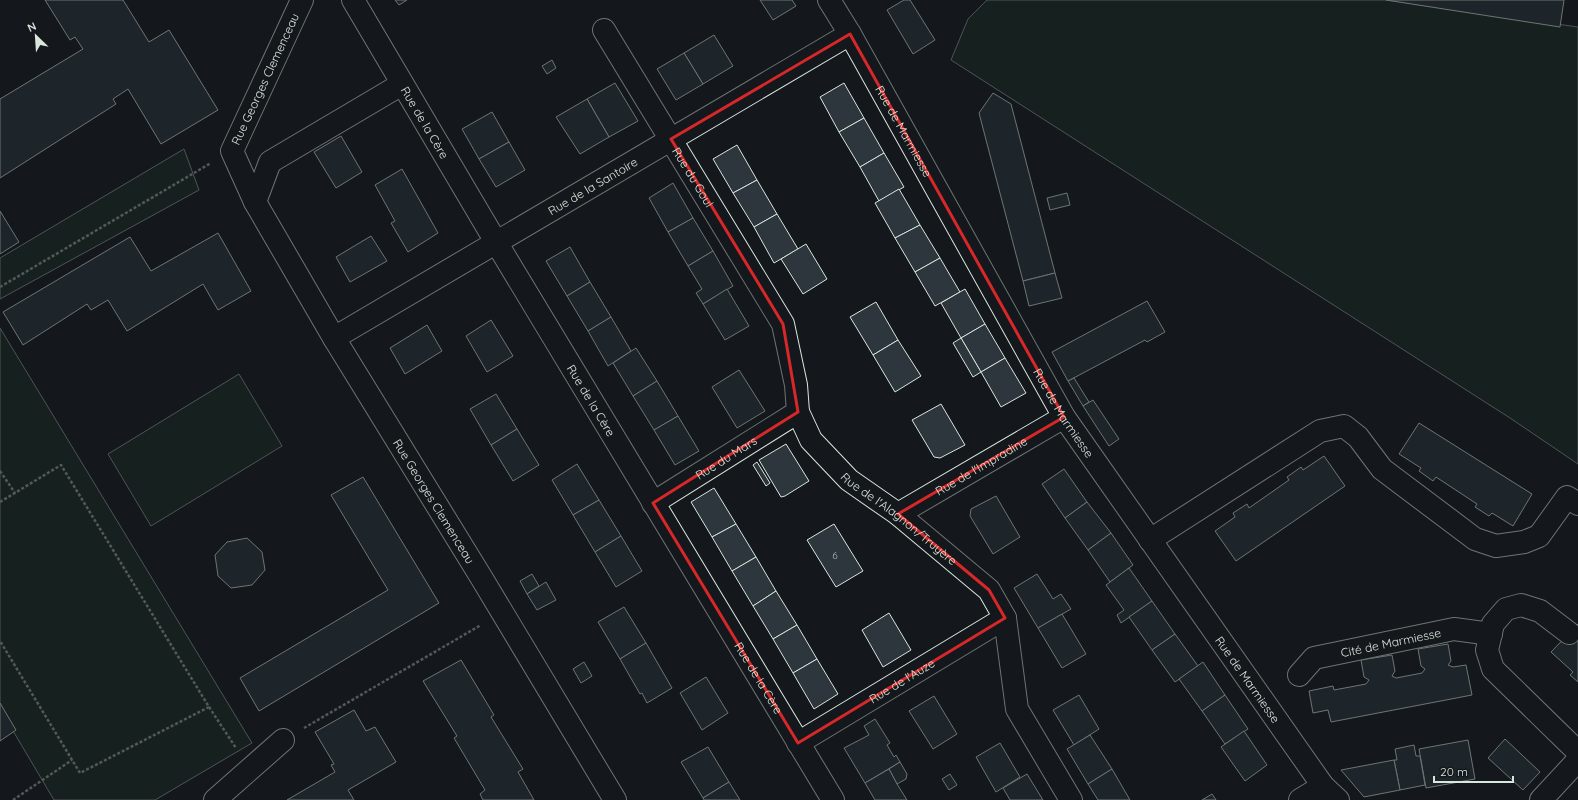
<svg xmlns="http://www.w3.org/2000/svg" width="1578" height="800" viewBox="0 0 1578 800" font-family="Quicksand,sans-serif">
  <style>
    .green { fill: #1a2d24; stroke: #939e99 }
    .building { fill: #2c363c; stroke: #d8e6dc }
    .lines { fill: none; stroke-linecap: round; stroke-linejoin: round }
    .minor-casing { stroke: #d8e6dc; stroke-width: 24 }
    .path { stroke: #9da8a2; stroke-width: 2.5; stroke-dasharray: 3 2; stroke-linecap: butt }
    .minor { stroke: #14181c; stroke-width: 22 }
    .marked { fill: none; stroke: #d62828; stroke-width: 3; stroke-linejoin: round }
    .labels { text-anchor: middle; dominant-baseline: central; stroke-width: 3; stroke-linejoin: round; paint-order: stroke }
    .number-label { font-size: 10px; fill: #adbab4 }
    .street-label { font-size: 12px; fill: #d8e6dc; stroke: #14181c }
  </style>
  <rect width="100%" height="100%" fill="#14181c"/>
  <g class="green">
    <polygon points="987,0 1386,0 1578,27 1578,464 1510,418 951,60 968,19"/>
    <polygon points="184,149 199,190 0,299 0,258"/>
    <polygon points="0,328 252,743 155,800 54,800 0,709"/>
    <polygon points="239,374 282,446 151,526 108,454"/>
  </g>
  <g class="building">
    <polygon points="45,0 123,0 149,42 169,30 218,110 161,144 128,89 113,99 116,104 0,178 0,99 83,49 75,37 70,40"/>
    <polygon points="395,0 407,0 399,5"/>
    <polygon points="760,0 792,0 796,6 773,20"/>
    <polygon points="904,0 910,0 935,40 913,54 887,10"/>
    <polygon points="1386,0 1564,0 1560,27"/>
    <polygon points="714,35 733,66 703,84 684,53"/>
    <polygon points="684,53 703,84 676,100 657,69"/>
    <polygon points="552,60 556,68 547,74 542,66"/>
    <polygon points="615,83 638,121 609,137 587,99"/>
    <polygon points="844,83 864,118 839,132 820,97"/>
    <polygon points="993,93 1011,104 1055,273 1023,281 979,113"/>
    <polygon points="587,99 609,137 580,154 556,117"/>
    <polygon points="492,112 509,142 479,159 462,129"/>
    <polygon points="864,118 884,153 860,167 839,132"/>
    <polygon points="341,136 362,172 336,188 314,152"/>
    <polygon points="509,142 525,170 496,187 479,159"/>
    <polygon points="737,145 757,180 733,193 713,159"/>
    <polygon points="884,153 904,187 879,201 860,167"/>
    <polygon points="402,169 438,233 408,252 391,223 395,221 375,185"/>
    <polygon points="757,180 777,214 754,227 733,193"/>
    <polygon points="673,183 693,218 668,232 649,198"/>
    <polygon points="899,189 920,225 895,238 875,203"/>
    <polygon points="1067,193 1070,205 1050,210 1047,198"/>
    <polygon points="0,211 19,242 0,254"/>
    <polygon points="777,214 798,249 774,263 754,227"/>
    <polygon points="693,218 713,251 688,266 668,232"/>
    <polygon points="920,225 940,258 915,272 895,238"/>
    <polygon points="218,233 251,291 218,310 203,284 127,331 108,300 91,310 87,304 23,345 3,312 130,237 151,271"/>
    <polygon points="371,236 387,261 350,282 336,257"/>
    <polygon points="806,244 827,279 803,294 781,259"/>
    <polygon points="570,247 590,282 567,296 546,261"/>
    <polygon points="713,251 733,286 703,304 696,293 702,289 688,266"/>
    <polygon points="940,258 960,292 935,306 915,272"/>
    <polygon points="1055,273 1062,298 1029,306 1023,281"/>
    <polygon points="590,282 611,317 588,331 567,296"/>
    <polygon points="727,289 749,326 725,340 703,304"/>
    <polygon points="965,289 985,324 961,338 941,303"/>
    <polygon points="1147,301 1165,332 1147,342 1145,340 1068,381 1052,352"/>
    <polygon points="876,302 898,340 873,355 850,317"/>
    <polygon points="611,317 631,351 608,366 588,331"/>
    <polygon points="491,320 513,356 487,372 466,336"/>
    <polygon points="985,324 1005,358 981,372 961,338"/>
    <polygon points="427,325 442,351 405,374 390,348"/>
    <polygon points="961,338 981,372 973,377 953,343"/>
    <polygon points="898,340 921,376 895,392 873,355"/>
    <polygon points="636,348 657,381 633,396 613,363"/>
    <polygon points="1005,358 1026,393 1001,407 981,372"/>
    <polygon points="739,370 765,411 737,428 712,387"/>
    <polygon points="1074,378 1089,402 1083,406 1068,381"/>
    <polygon points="657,381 678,416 654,430 633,396"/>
    <polygon points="496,394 517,429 491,445 470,409"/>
    <polygon points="1093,400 1119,439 1109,446 1083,406"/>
    <polygon points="941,404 965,445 940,458 934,457 912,420"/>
    <polygon points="678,416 699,451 675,465 654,430"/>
    <polygon points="1419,423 1532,494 1513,526 1492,513 1489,516 1475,507 1477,504 1436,477 1433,481 1419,471 1421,468 1399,454"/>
    <polygon points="517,429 539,465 513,481 491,445"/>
    <polygon points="786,444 809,481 785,496 781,497 759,460"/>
    <polygon points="1324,456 1345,486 1236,561 1215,531 1235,517 1233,513 1247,504 1249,508 1289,480 1287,477 1301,467 1303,470"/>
    <polygon points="757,462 770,483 766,486 753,465"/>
    <polygon points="577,464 599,500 573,515 552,480"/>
    <polygon points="1064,469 1087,502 1065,518 1042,484"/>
    <polygon points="363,477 439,603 259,711 240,678 388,590 331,495"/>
    <polygon points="714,488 736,524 712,537 691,502"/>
    <polygon points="996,496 1020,537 993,554 970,516 971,509"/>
    <polygon points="599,500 621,536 595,552 573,515"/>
    <polygon points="1087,502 1111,533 1088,550 1065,518"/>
    <polygon points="736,524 756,557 732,571 712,537"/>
    <polygon points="834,524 863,571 836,587 807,540"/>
    <polygon points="1111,533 1133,565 1110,582 1088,550"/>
    <polygon points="621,536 642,571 616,587 595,552"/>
    <polygon points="247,538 262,552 265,570 252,585 231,588 218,576 215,555 227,542"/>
    <polygon points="756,557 776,591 753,606 732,571"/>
    <polygon points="1129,568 1152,601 1121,623 1117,615 1124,610 1106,585"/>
    <polygon points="532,574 539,586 527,594 520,581"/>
    <polygon points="1037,574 1053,599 1061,594 1071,609 1038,628 1014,588"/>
    <polygon points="546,582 556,600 537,610 527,594"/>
    <polygon points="776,591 797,625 773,639 753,606"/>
    <polygon points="1152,601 1175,634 1152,650 1129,617"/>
    <polygon points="624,607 646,643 620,659 598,622"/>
    <polygon points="889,613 911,650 883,667 862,630"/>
    <polygon points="1062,614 1086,654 1062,668 1038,628"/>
    <polygon points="1578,624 1578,682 1570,675 1573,672 1551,652"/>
    <polygon points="797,625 817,659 793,673 773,639"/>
    <polygon points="1175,634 1198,666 1175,682 1152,650"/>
    <polygon points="646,643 672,688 647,703 642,693 640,694 620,659"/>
    <polygon points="1448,644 1451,661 1448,665 1453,667 1466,665 1472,695 1331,722 1328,710 1313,713 1309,691 1333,686 1334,690 1366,684 1369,680 1364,677 1361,660 1392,655 1395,671 1392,676 1396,678 1422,673 1425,669 1421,666 1418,649"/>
    <polygon points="817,659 838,694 814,709 793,673"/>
    <polygon points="461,660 494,715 491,717 523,769 518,772 534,800 483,800 480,794 485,790 454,738 457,736 423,681"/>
    <polygon points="584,662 592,676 581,683 573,669"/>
    <polygon points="1203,662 1225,695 1202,711 1179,679"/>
    <polygon points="706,677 728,713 702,730 680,693"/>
    <polygon points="1079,695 1099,729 1074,745 1053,710"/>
    <polygon points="1225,695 1248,729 1225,744 1202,711"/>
    <polygon points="934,696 957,734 933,749 909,711"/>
    <polygon points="0,703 16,730 0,741"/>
    <polygon points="354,710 366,731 375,727 396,762 348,790 354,800 287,800 335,772 331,765 334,764 315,732"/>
    <polygon points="875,719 890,743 887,745 894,757 896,755 900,762 865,783 844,748 869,735 864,726"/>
    <polygon points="1244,731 1267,765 1245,781 1221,747"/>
    <polygon points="1090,735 1112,769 1088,784 1067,749"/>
    <polygon points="1505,739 1540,772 1523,790 1488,758"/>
    <polygon points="1468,740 1475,779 1426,788 1419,749"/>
    <polygon points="1000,743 1020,777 996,792 976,757"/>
    <polygon points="1414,745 1416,756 1420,756 1425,785 1400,790 1394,760 1397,760 1395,749"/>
    <polygon points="708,747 729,782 703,798 681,762"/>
    <polygon points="1394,760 1400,790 1364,797 1341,770"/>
    <polygon points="900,762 907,774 906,779 897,784 889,769"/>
    <polygon points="889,769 897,784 907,800 875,800 865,783"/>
    <polygon points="1112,769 1130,800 1098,800 1088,784"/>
    <polygon points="950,774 957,785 949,790 942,779"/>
    <polygon points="1027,774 1043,800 1010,800 1003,788"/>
    <polygon points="729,782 740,800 704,800 703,798"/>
    <polygon points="1212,794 1216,800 1202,800"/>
  </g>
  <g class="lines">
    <g class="minor-casing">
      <g id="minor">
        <path id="s1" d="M302,0l-70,151 23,51 79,136 147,239 134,223"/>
        <path id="s2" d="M353,0l143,242 337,558"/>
        <path id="s3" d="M829,0l21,34 214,383 259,369 15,14"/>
        <path id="s4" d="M604,30l179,294 13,61 2,27 13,28 38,40 49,34 91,76 16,28 12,91 54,91"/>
        <polyline points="255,202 270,162 402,84"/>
        <path id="s5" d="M334,338l516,-304"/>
        <path id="s6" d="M653,503l145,-91"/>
        <path id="s7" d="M898,514l166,-97"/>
        <polyline points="1150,540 1320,431 1344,426 1358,437 1382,469 1475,539 1496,546 1524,542 1539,536 1567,497 1578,504"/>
        <polyline points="1569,633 1540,611 1521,605 1506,609 1493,624 1487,650 1493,669 1578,752"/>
        <path id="s8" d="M1299,675l15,-17 140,-29 37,5"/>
        <path id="s9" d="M798,743l207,-125"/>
        <polyline points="215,800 283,740"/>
        <polyline points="1300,800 1323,786"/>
        <polyline points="1541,800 1578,760"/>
      </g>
    </g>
    <g class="path">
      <polyline points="0,287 211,163"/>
      <polyline points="0,471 15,493"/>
      <polyline points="0,502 61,465 209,707 80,773 0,641"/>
      <polyline points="209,707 236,748"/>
      <polyline points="304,728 481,625"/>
      <polyline points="13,800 72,760"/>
    </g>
    <use href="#minor" class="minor"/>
  </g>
  <path d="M0 0H1578V800H0ZM850,34l214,383 -166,97 91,76 16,28 -207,125 -145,-240 145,-91 -15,-88 -112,-185z" fill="#14181c" fill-opacity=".55" fill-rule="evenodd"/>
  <path class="marked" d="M850,34l214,383 -166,97 91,76 16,28 -207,125 -145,-240 145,-91 -15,-88 -112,-185z"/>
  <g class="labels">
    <g class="number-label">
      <text x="835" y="555">6</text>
    </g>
    <g class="street-label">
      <text transform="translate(265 79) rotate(-65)">Rue Georges Clemenceau</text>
      <text stroke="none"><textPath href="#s2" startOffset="142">Rue de la Cère</textPath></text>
      <text stroke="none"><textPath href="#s3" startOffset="151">Rue de Marmiesse</textPath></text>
      <text stroke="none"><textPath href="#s4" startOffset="172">Rue du Goul</textPath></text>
      <text stroke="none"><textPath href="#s5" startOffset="300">Rue de la Santoire</textPath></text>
      <text stroke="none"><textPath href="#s2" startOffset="466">Rue de la Cère</textPath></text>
      <text stroke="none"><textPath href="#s3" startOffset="475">Rue de Marmiesse</textPath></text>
      <text stroke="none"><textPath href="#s6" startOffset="86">Rue du Mars</textPath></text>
      <text stroke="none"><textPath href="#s7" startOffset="96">Rue de l'Impradine</textPath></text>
      <text stroke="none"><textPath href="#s1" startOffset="571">Rue Georges Clemenceau</textPath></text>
      <text stroke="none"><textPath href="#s4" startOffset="583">Rue de l'Alagnon/Truyère</textPath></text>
      <text stroke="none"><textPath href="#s8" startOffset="101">Cité de Marmiesse</textPath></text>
      <text stroke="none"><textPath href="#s2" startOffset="790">Rue de la Cère</textPath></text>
      <text stroke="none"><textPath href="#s3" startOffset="799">Rue de Marmiesse</textPath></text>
      <text stroke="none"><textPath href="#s9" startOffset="121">Rue de l'Auze</textPath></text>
    </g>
  </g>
  <g transform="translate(36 36) rotate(335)" stroke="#14181c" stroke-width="3" paint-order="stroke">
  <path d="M0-3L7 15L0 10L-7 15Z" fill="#d8e6dc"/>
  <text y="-6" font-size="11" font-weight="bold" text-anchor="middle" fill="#d8e6dc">N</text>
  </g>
  <path d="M1434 776v6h79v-6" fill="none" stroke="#d8e6dc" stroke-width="2"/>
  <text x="1440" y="776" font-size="12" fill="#d8e6dc" stroke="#14181c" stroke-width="3" paint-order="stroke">20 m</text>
</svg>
